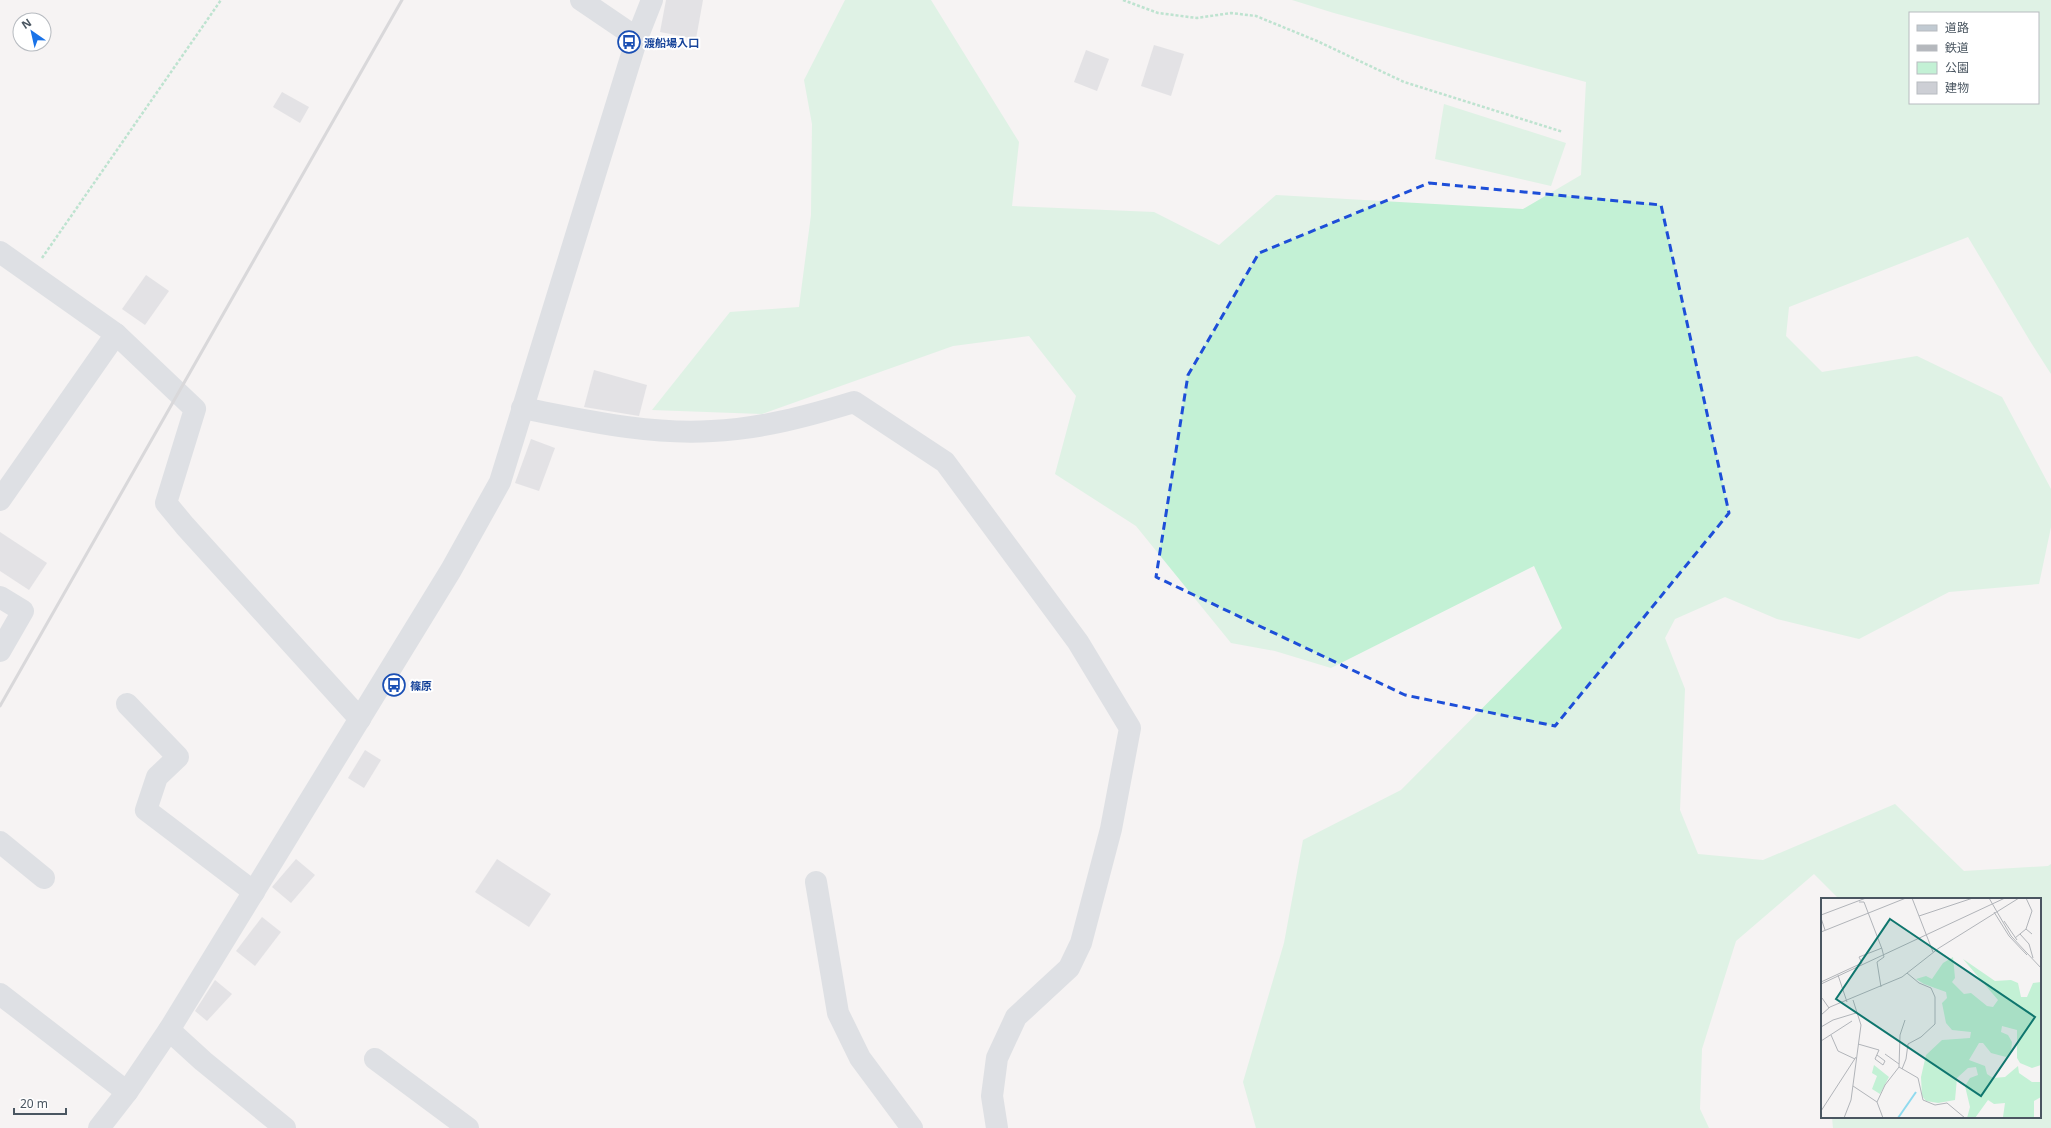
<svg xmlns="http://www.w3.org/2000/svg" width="2051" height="1128" viewBox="0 0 2051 1128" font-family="'Noto Sans','Noto Sans JP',sans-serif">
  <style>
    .green { fill: #c3f1d5; fill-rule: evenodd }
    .building { fill: #cdcfd5 }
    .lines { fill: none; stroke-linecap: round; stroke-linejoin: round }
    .path { stroke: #7ad0a6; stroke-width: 2.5; stroke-dasharray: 3 2; stroke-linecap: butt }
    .minor { stroke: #c1cad2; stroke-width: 22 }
    .rail { stroke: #b5b8bd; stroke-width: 3 }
    .marked { fill: none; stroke: #1d4ed8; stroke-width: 3; stroke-dasharray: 8 5; stroke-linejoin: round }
    .labels { text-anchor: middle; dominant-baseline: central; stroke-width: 4; stroke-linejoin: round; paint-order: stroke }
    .transit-label { font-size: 11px; font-weight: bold; fill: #164399; stroke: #fff; text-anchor: start }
    .inset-river { fill: none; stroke: #90daee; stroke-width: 2 }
    .inset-road { fill: none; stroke: #b1b4b9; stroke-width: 1 }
    .view { fill: #0f766e; fill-opacity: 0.15; stroke: #0f766e; stroke-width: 2 }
    .inset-edge { fill: none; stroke: #4a5661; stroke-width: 2 }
  </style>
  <rect width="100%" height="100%" fill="#f5f3f3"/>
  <g class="green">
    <path d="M845,0h86l88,142 -7,64 142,6 65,33 57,-50 247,14 58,-34 5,-93 -252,-69 -42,-13h759v374l-21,-33 -62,-104 -179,70 -3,29 36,36 95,-16 85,41 49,92v38l-12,57 -90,8 -90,47 -82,-20 -52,-22 -50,22 -10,19 20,51 -5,121 18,44 65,6 132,-56 69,67 84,-5 3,-2v264h-218l-1,-11h208v-218h-201l-25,-25 -78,67 -34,108 -2,60 9,19h-453l-13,-46 41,-139 19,-103 98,-50 161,-162 -28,-62 -203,102 -56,-17 -44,-8 -95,-117 -81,-52 21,-78 -47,-60 -76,10 -191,68 -110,-4 78,-98 69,-5 12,-92 1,-91 -8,-44zM1910,13h128v90h-128z"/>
    <polygon points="1444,104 1566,143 1551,186 1435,159"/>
  </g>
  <g class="building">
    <polygon points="666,0 703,0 696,39 660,32"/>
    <polygon points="1154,45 1184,54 1171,96 1141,86"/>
    <polygon points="1086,50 1109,59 1097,91 1074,82"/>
    <polygon points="282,92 309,107 300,123 273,107"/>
    <polygon points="146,275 169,291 145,325 122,309"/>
    <polygon points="594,370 647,385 639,416 584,407"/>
    <polygon points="531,439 555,448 539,491 515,483"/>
    <polygon points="0,532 47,563 29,590 0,571"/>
    <polygon points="365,750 381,760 364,788 348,778"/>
    <polygon points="296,859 315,875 291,903 272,887"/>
    <polygon points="497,859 551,894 529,927 475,892"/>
    <polygon points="262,917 281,932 255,966 236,951"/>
    <polygon points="215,980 232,994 207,1021 195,1011"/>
  </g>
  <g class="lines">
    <g class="path">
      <polyline points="1123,0 1158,13 1197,18 1231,13 1256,16 1317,41 1404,82 1563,132"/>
      <polyline points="42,258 221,0"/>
    </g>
    <g class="minor">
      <polyline points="581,0 637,38"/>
      <polyline points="0,252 116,334 195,409 166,503 185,526 360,719"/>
      <path d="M522,408c62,12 126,27 190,23 48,-2 96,-15 142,-29l91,60 133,180 52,86 -19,101 -30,114 -12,25 -53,49 -19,41 -5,38 5,32"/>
      <polyline points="0,500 116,334"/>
      <polyline points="0,597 23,611 0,651"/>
      <polyline points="127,704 178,757 157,777 146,810 254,892"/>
      <polyline points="0,842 44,878"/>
      <polyline points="816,882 838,1013 860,1058 912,1128"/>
      <polyline points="0,994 127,1092"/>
      <polyline points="169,1030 203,1061 285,1128"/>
      <polyline points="375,1059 468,1128"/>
      <polyline points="99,1128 127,1092 169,1030 451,570 500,482 637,38 652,0"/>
    </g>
    <polyline class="rail" points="0,706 402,0"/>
  </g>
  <path d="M0 0H2051V1128H0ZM1429,183l232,22 68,308 -174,213 -150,-31 -249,-118 32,-202 71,-122z" fill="#f5f3f3" fill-opacity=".55" fill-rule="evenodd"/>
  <path class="marked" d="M1429,183l232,22 68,308 -174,213 -150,-31 -249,-118 32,-202 71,-122z"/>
  <defs>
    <g id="bus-ring" transform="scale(1.15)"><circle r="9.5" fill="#fff" stroke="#1a4fb4" stroke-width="1.5"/><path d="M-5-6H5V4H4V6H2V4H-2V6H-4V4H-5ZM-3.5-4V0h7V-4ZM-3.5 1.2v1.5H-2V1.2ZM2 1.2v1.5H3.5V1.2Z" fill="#1a4fb4"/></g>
  </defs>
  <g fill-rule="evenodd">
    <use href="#bus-ring" x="629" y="42"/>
    <use href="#bus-ring" x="394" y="685"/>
  </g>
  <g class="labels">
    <g class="transit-label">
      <text x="644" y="42">渡船場入口</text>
      <text x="410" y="685">篠原</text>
    </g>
  </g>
  <g transform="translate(1821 898)">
    <rect width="220" height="220" fill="#f5f3f3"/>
    <path d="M132,59l2,21 -3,4 12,12 7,-1 16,13 6,1 5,-7 -35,-41 32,22 16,-1 7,3 3,14h6l6,-14 8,-1v83l-9,3 -12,-5 -3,-5v-28l-15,-4 -1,6 7,3 4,7 -1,10 -5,5 -15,-4 -8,-10h-4l-10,17 16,6 2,8 6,4 12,-1 13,-11 1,7 13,9h8l1,15 -7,4v16h-31l2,-14 -11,1 -6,-4 -13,18h-8l3,-11 -5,-21 5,-8 8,-3 -2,-8 -8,1 -11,10 -2,22 -17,3 -12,-2 -4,-5 -1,-19 5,-22 16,-15 28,-2 1,-6 -19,-2 -6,-7 -4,-20 5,-5 -1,-6 -22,-8 -8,-5 10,-3 6,3 11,-16zM53,167l15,12 -9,17 -8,-5 5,-13 -5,-3z" fill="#c3f1d5"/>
    <path class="inset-river" d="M77,220l18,-26"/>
    <path class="inset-road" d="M91,0l21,54M168,0l22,38 30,32M205,0l6,13 -6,18 6,5M38,4h5l18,47 2,8 -7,5 4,25M173,14l15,24 18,19M0,17l45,-17M98,18l54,-18M0,20l4,12M183,23l13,19M0,34l85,-34M199,36l9,10 4,14M194,40l11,-9M17,77l9,27M0,84l41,-19 -3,-6 23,-9M0,86l184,-86M1,100l7,10M0,117l9,-8 72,-30 37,-29 80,-50M0,129l12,-7 23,-7M10,137l7,16 17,8M0,143l31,-20M37,146l21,6 -4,9 8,6 2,-4 -8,-6M64,156l14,10M78,169l19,11 5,22 12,5 12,-2 18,15M81,171l4,-10 2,-15 13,-7 14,-13v-27l-4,-9 -12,-5 -12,-10M32,188l24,16 6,16M56,204l8,-17 14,-18 1,-32 5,-15M0,213l35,-54M23,220l7,-18 10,-75 -8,-25"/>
    <path class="view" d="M69,21l145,98 -54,79 -145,-97z"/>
    <rect width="220" height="220" class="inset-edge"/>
  </g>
  <rect x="1909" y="12" width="130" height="92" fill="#ffffff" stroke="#b7bbc0"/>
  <rect x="1917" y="25" width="20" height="6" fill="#c1cad2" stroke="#b7bbc0"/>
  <text x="1945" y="32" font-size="12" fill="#4a5661">道路</text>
  <rect x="1917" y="45" width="20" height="6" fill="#b5b8bd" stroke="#b7bbc0"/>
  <text x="1945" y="52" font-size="12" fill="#4a5661">鉄道</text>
  <rect x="1917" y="62" width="20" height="12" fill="#c3f1d5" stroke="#b7bbc0"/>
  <text x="1945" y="72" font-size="12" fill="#4a5661">公園</text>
  <rect x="1917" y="82" width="20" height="12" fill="#cdcfd5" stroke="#b7bbc0"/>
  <text x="1945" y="92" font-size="12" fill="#4a5661">建物</text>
  <g transform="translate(32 32) rotate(326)"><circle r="19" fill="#ffffff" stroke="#b7bbc0"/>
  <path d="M0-3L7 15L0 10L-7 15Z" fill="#1a73e8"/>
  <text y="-6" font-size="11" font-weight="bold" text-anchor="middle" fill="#4a5661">N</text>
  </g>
  <path d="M14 1108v6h52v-6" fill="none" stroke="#4a5661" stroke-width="2"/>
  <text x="20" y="1108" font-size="12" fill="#4a5661" stroke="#ffffff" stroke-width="3" paint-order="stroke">20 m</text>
</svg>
